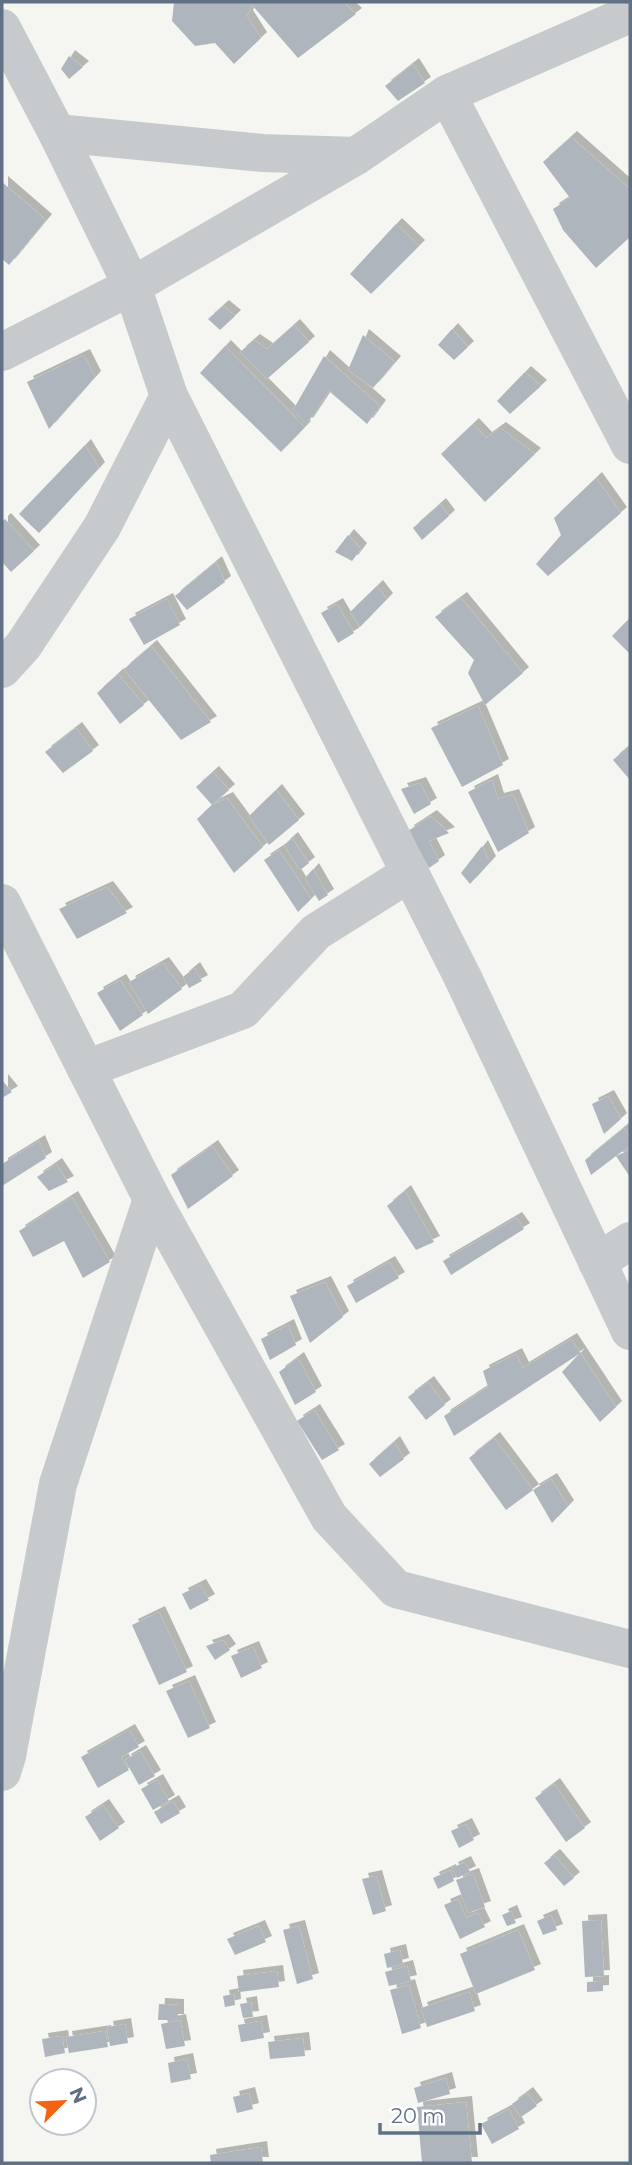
<svg xmlns="http://www.w3.org/2000/svg" width="632" height="2165" viewBox="0 0 632 2165" font-family="Montserrat,sans-serif">
  <style>
    .building { fill: #aeb5bc; filter: url(#shadow) }
    .lines { fill: none; stroke-linecap: round; stroke-linejoin: round }
    .minor { stroke: #c7cacd; stroke-width: 38 }
  </style>
  <defs>
    <filter id="shadow"><feDropShadow dx="6" dy="-6" stdDeviation="0" flood-color="#0004"/></filter>
  </defs>
  <rect width="100%" height="100%" fill="#f5f5f1"/>
  <g class="building">
    <polygon points="174,2 343,2 356,14 298,58 252,5 247,16 261,38 234,64 215,43 195,46 172,21"/>
    <polygon points="69,56 83,67 69,79 61,69"/>
    <polygon points="413,64 425,83 398,101 385,86"/>
    <polygon points="571,137 630,189 630,237 596,268 563,230 553,209 570,198 543,162"/>
    <polygon points="2,182 46,220 9,265 2,259"/>
    <polygon points="396,224 419,246 371,294 350,274"/>
    <polygon points="223,306 235,316 220,330 208,319"/>
    <polygon points="294,325 309,342 267,379 240,352 254,340 267,349"/>
    <polygon points="452,329 468,347 454,360 438,345"/>
    <polygon points="363,335 395,362 373,388 348,370"/>
    <polygon points="225,346 305,427 281,452 200,373"/>
    <polygon points="84,355 95,377 49,429 27,382"/>
    <polygon points="324,356 380,406 367,424 329,391 307,424 293,410"/>
    <polygon points="525,372 541,386 510,414 497,401"/>
    <polygon points="473,424 486,438 500,428 535,454 485,502 441,454"/>
    <polygon points="85,445 99,468 39,533 19,514"/>
    <polygon points="596,478 621,513 548,576 536,564 561,535 554,518"/>
    <polygon points="440,504 449,516 422,540 413,528"/>
    <polygon points="5,519 34,551 11,572 2,562 2,522"/>
    <polygon points="348,535 361,549 352,561 335,552"/>
    <polygon points="216,562 225,582 187,610 175,596"/>
    <polygon points="377,586 387,599 360,627 350,612"/>
    <polygon points="461,598 523,673 485,705 468,673 474,660 435,617"/>
    <polygon points="167,599 180,625 144,645 129,619"/>
    <polygon points="337,604 354,633 338,643 321,613"/>
    <polygon points="630,618 630,654 612,636"/>
    <polygon points="151,646 211,722 181,740 124,669"/>
    <polygon points="118,674 144,705 120,724 97,693"/>
    <polygon points="478,706 503,765 462,787 431,728"/>
    <polygon points="76,728 93,751 63,773 45,752"/>
    <polygon points="630,745 630,780 613,760"/>
    <polygon points="213,772 229,790 212,805 196,787"/>
    <polygon points="492,780 498,799 513,795 529,833 498,852 468,792"/>
    <polygon points="420,783 431,804 414,814 401,789"/>
    <polygon points="276,790 299,820 269,845 249,816"/>
    <polygon points="227,798 263,847 234,873 197,819 212,805"/>
    <polygon points="431,816 449,833 429,841 439,861 429,868 408,831"/>
    <polygon points="292,838 309,863 300,870 284,845"/>
    <polygon points="482,846 490,862 470,884 461,873"/>
    <polygon points="279,850 311,899 298,912 264,860"/>
    <polygon points="313,869 328,895 319,901 305,878"/>
    <polygon points="107,887 127,913 77,939 59,909"/>
    <polygon points="163,963 182,989 148,1014 129,982"/>
    <polygon points="194,968 202,981 189,988 183,977"/>
    <polygon points="120,980 143,1015 120,1031 97,993"/>
    <polygon points="2,1080 12,1092 2,1098"/>
    <polygon points="608,1096 621,1119 604,1134 592,1104"/>
    <polygon points="624,1128 630,1139 630,1146 616,1156 630,1150 630,1177 616,1156 591,1175 585,1160"/>
    <polygon points="39,1141 46,1158 2,1186 2,1164"/>
    <polygon points="212,1146 233,1176 188,1209 171,1175"/>
    <polygon points="56,1164 68,1182 49,1191 37,1177"/>
    <polygon points="405,1191 434,1242 416,1250 387,1206"/>
    <polygon points="72,1197 110,1262 83,1278 64,1241 33,1257 19,1231"/>
    <polygon points="516,1218 524,1229 451,1275 443,1261"/>
    <polygon points="389,1262 399,1278 356,1303 347,1286"/>
    <polygon points="325,1282 343,1317 310,1343 290,1296"/>
    <polygon points="288,1325 296,1345 270,1360 261,1339"/>
    <polygon points="571,1339 616,1407 600,1422 562,1372 579,1354 454,1436 444,1416 488,1387 483,1371 516,1354 523,1368"/>
    <polygon points="298,1358 316,1392 295,1405 279,1372"/>
    <polygon points="428,1382 445,1405 426,1420 408,1397"/>
    <polygon points="314,1410 339,1450 322,1460 297,1421"/>
    <polygon points="494,1438 533,1490 551,1479 568,1506 552,1523 533,1490 506,1510 469,1458"/>
    <polygon points="394,1442 404,1459 380,1477 369,1464"/>
    <polygon points="200,1585 209,1600 190,1610 182,1594"/>
    <polygon points="159,1612 187,1672 159,1685 132,1625"/>
    <polygon points="223,1640 230,1650 215,1660 206,1646"/>
    <polygon points="253,1647 262,1668 241,1678 231,1656"/>
    <polygon points="189,1681 210,1728 188,1738 166,1691"/>
    <polygon points="129,1730 139,1747 121,1757 129,1770 98,1788 81,1757"/>
    <polygon points="140,1751 155,1776 139,1785 125,1760"/>
    <polygon points="157,1780 169,1801 153,1810 141,1789"/>
    <polygon points="554,1784 585,1828 566,1842 535,1798"/>
    <polygon points="173,1801 180,1813 161,1824 154,1812"/>
    <polygon points="103,1805 119,1828 100,1841 85,1817"/>
    <polygon points="466,1824 474,1840 459,1848 451,1831"/>
    <polygon points="554,1855 574,1878 564,1886 544,1863"/>
    <polygon points="465,1862 470,1872 457,1878 452,1868"/>
    <polygon points="450,1870 454,1881 438,1889 433,1878"/>
    <polygon points="473,1874 485,1907 468,1913 456,1880"/>
    <polygon points="376,1876 386,1911 373,1915 362,1879"/>
    <polygon points="458,1899 466,1918 478,1913 485,1927 460,1939 444,1905"/>
    <polygon points="511,1911 516,1923 507,1926 502,1915"/>
    <polygon points="551,1915 557,1930 543,1935 537,1921"/>
    <polygon points="601,1920 604,1976 585,1977 582,1921"/>
    <polygon points="259,1926 266,1942 235,1955 227,1939"/>
    <polygon points="299,1926 313,1979 297,1984 283,1930"/>
    <polygon points="518,1930 535,1970 476,1994 460,1954"/>
    <polygon points="400,1950 403,1964 387,1968 384,1954"/>
    <polygon points="407,1966 411,1981 389,1986 385,1972"/>
    <polygon points="277,1971 279,1987 239,1992 237,1976"/>
    <polygon points="603,1981 603,1991 587,1992 587,1982"/>
    <polygon points="409,1985 421,2028 402,2034 390,1990"/>
    <polygon points="469,1992 475,2011 427,2027 421,2008"/>
    <polygon points="234,1994 235,2005 225,2007 223,1996"/>
    <polygon points="251,2002 253,2017 243,2018 240,2004"/>
    <polygon points="159,2004 178,2005 178,2020 158,2020"/>
    <polygon points="180,2020 185,2046 166,2049 161,2024"/>
    <polygon points="261,2021 264,2038 241,2042 238,2025"/>
    <polygon points="125,2024 128,2043 110,2046 107,2027"/>
    <polygon points="105,2031 108,2047 69,2053 66,2037"/>
    <polygon points="62,2036 65,2053 45,2057 42,2039"/>
    <polygon points="303,2038 305,2056 270,2059 268,2042"/>
    <polygon points="187,2059 191,2079 171,2083 168,2063"/>
    <polygon points="446,2078 450,2094 418,2103 414,2088"/>
    <polygon points="249,2093 253,2109 237,2113 233,2097"/>
    <polygon points="527,2093 537,2106 521,2117 512,2104"/>
    <polygon points="466,2102 472,2163 422,2163 417,2107"/>
    <polygon points="509,2109 519,2129 492,2144 481,2124"/>
    <polygon points="261,2147 263,2163 211,2163 210,2155"/>
  </g>
  <g class="lines">
    <g class="minor">
      <polyline points="2,28 57,133 132,286 169,396 462,976 630,1331"/>
      <polyline points="447,94 630,445"/>
      <polyline points="57,133 263,153 356,156 447,94 630,14"/>
      <polyline points="2,352 132,286 356,156"/>
      <polyline points="2,669 23,646 102,527 169,396"/>
      <polyline points="2,903 152,1199 329,1517 396,1589 630,1649"/>
      <polyline points="86,1069 243,1010 316,932 410,873"/>
      <polyline points="597,1262 630,1241"/>
      <polyline points="2,1772 7,1756 58,1484 152,1199"/>
    </g>
  </g>
  <rect width="632" height="2165" fill="none" stroke="#617185" stroke-width="7"/>
  <g transform="translate(63 2102) rotate(66)"><circle r="33" fill="#ffffff" stroke="#c0c6ce" stroke-width="2"/>
  <path d="M0-5L12 26L0 18L-12 26Z" fill="#f36313"/>
  <text y="-10" font-size="19" font-weight="bold" text-anchor="middle" fill="#617185">N</text>
  </g>
  <path d="M380 2123v10h100v-10" fill="none" stroke="#617185" stroke-width="3.5"/>
  <text x="391" y="2123" font-size="21" fill="#617185" stroke="#ffffff" stroke-width="5" paint-order="stroke">20 m</text>
</svg>
